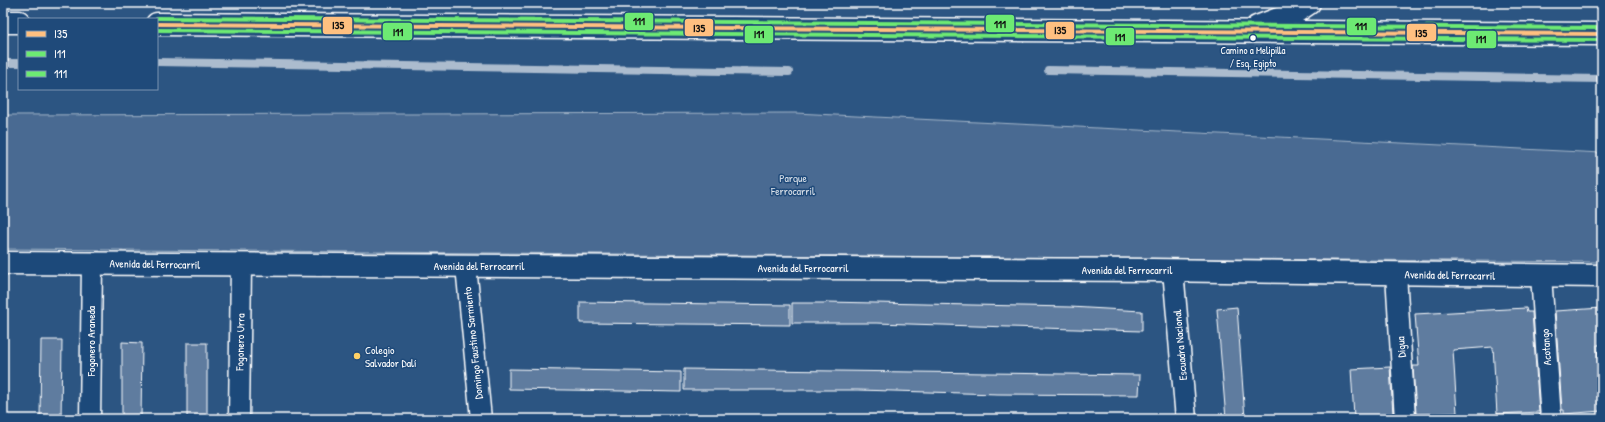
<svg xmlns="http://www.w3.org/2000/svg" width="1605" height="422" viewBox="0 0 1605 422" font-family="'Patrick Hand',sans-serif">
  <style>
    .green { fill: #486b92; stroke: #a4b5c8 }
    .lines { fill: none; stroke-linecap: round; stroke-linejoin: round }
    .stream { stroke: #acbcce; stroke-width: 8 }
    .building { fill: #5e7c9f; stroke: #fff }
    .minor-casing { stroke: #fff; stroke-width: 23 }
    .tertiary-casing { stroke: #fff; stroke-width: 25 }
    .primary-casing { stroke: #fff; stroke-width: 25 }
    .minor { stroke: #1f4a7a; stroke-width: 20 }
    .tertiary { stroke: #1f4a7a; stroke-width: 22 }
    .primary { stroke: #1f4a7a; stroke-width: 22 }
    .bus-1-casing { stroke: #1f4a7a; stroke-width: 7 }
    .bus-2-casing { stroke: #1f4a7a; stroke-width: 7 }
    .bus-3-casing { stroke: #1f4a7a; stroke-width: 7 }
    .bus-1 { stroke: #ffc080; stroke-width: 4 }
    .bus-2 { stroke: #6dea73; stroke-width: 4 }
    .bus-3 { stroke: #6dea73; stroke-width: 4 }
    .bus-dot { fill: #fff; stroke: #1f4a7a; stroke-width: 1.5 }
    .poi-dot { fill: #ffd166; stroke: #1f4a7a; stroke-width: 1.5 }
    .labels { text-anchor: middle; dominant-baseline: central; stroke-width: 3; stroke-linejoin: round; paint-order: stroke }
    .bus-label { font-size: 10px; fill: #fff; stroke: #1f4a7a }
    .park-label { font-size: 11px; fill: #dae1e9; stroke: #1f4a7a }
    .street-label { font-size: 11px; fill: #fff; stroke: #1f4a7a }
    .poi-label { font-size: 11px; fill: #fff; stroke: #1f4a7a; text-anchor: start }
    .line-badge { stroke: #1f4a7a; stroke-width: 1.5 }
    .pale-badge-label { font-size: 11px; text-anchor: middle; font-weight: bold; fill: #111 }
  </style>
  <rect width="100%" height="100%" fill="#2c5582"/>
  <filter id="ink" filterUnits="userSpaceOnUse"><feTurbulence type="fractalNoise" baseFrequency=".025" numOctaves="2"/><feDisplacementMap in="SourceGraphic" scale="8" xChannelSelector="R" yChannelSelector="G"/><feConvolveMatrix kernelMatrix="1 2 1 2 8 2 1 2 1" color-interpolation-filters="sRGB"/></filter>
  <g filter="url(#ink)">
    <polygon class="green" points="795,113 1602,153 1602,262 3,249 3,115"/>
    <g class="lines">
      <g class="stream">
        <polyline points="157,62 789,72"/>
        <polyline points="3,63 19,63"/>
        <polyline points="1048,70 1602,79"/>
      </g>
    </g>
    <g class="building">
      <polygon points="580,302 790,305 790,325 580,323"/>
      <polygon points="826,302 1070,307 1142,311 1142,331 876,323 792,323 792,303 826,303"/>
      <polygon points="1237,307 1245,419 1226,419 1217,309"/>
      <polygon points="1526,308 1527,312 1532,312 1539,412 1497,414 1493,347 1453,350 1457,413 1416,414 1413,366 1419,366 1415,314"/>
      <polygon points="1602,308 1602,345 1597,345 1601,411 1564,414 1564,410 1562,410 1555,311"/>
      <polygon points="41,340 62,340 61,419 40,419"/>
      <polygon points="122,342 142,343 141,419 122,419"/>
      <rect x="187" y="343" width="20" height="76"/>
      <polygon points="1390,367 1393,415 1354,417 1351,369"/>
      <polygon points="509,369 681,372 681,392 509,389"/>
      <polygon points="684,369 1140,375 1139,395 998,394 858,390 684,390"/>
    </g>
    <g class="lines">
      <g class="minor-casing">
        <g id="minor">
          <polyline points="466,266 481,419"/>
          <polyline points="1173,270 1186,419"/>
          <polyline points="1396,274 1405,419"/>
          <polyline points="1541,275 1551,419"/>
          <polyline points="90,419 92,264"/>
          <polyline points="239,419 241,265"/>
        </g>
      </g>
      <g class="tertiary-casing">
        <polyline id="tertiary" points="3,263 1153,270 1602,276"/>
      </g>
      <g class="primary-casing">
        <g id="primary">
          <polyline points="3,22 19,22"/>
          <polyline points="157,24 1602,34"/>
          <polyline points="1257,27 1294,13 1309,3"/>
        </g>
      </g>
      <use href="#minor" class="minor"/>
      <use href="#tertiary" class="tertiary"/>
      <use href="#primary" class="primary"/>
      <g class="bus-1-casing">
        <polyline id="bus-1" points="157,24 1602,34"/>
      </g>
      <g class="bus-2-casing">
        <polyline id="bus-2" points="157,30 1602,40"/>
      </g>
      <g class="bus-3-casing">
        <polyline id="bus-3" points="157,18 1602,28"/>
      </g>
      <use href="#bus-1" class="bus-1"/>
      <use href="#bus-2" class="bus-2"/>
      <use href="#bus-3" class="bus-3"/>
    </g>
  </g>
  <circle class="bus-dot" cx="1253" cy="38" r="3.5"/>
  <circle class="poi-dot" cx="357" cy="356" r="4"/>
  <g class="labels">
    <g class="bus-label">
      <text x="1253" y="50">Camino a Melipilla<tspan x="1253" dy="13">/ Esq. Egipto</tspan></text>
    </g>
    <g class="park-label">
      <text x="793" y="178">Parque<tspan x="793" dy="13">Ferrocarril</tspan></text>
    </g>
    <g class="street-label">
      <text transform="translate(155 264) rotate(1)">Avenida del Ferrocarril</text>
      <text x="479" y="266">Avenida del Ferrocarril</text>
      <text x="803" y="268">Avenida del Ferrocarril</text>
      <text x="1127" y="270">Avenida del Ferrocarril</text>
      <text transform="translate(1450 275) rotate(1)">Avenida del Ferrocarril</text>
      <text transform="translate(91 341) rotate(-90)">Fogonero Araneda</text>
      <text transform="translate(240 342) rotate(-89)">Fogonero Urra</text>
      <text transform="translate(473 343) rotate(-96)">Domingo Faustino Sarmiento</text>
      <text transform="translate(1180 345) rotate(-95)">Escuadra Nacional</text>
      <text transform="translate(1401 347) rotate(-94)">Digua</text>
      <text transform="translate(1546 347) rotate(-94)">Acotango</text>
    </g>
    <g class="poi-label">
      <text x="365" y="350">Colegio<tspan x="365" dy="13">Salvador Dalí</tspan></text>
    </g>
  </g>
  <g class="line-badge">
    <rect x="624" y="12" width="30" height="19" rx="4" fill="#6dea73"/>
    <rect x="985" y="14" width="30" height="19" rx="4" fill="#6dea73"/>
    <rect x="322" y="16" width="31" height="19" rx="4" fill="#ffc080"/>
    <rect x="1346" y="17" width="31" height="19" rx="4" fill="#6dea73"/>
    <rect x="684" y="18" width="30" height="19" rx="4" fill="#ffc080"/>
    <rect x="1045" y="21" width="30" height="19" rx="4" fill="#ffc080"/>
    <rect x="382" y="22" width="31" height="19" rx="4" fill="#6dea73"/>
    <rect x="1406" y="23" width="31" height="19" rx="4" fill="#ffc080"/>
    <rect x="744" y="25" width="30" height="19" rx="4" fill="#6dea73"/>
    <rect x="1105" y="27" width="30" height="19" rx="4" fill="#6dea73"/>
    <rect x="1466" y="30" width="31" height="19" rx="4" fill="#6dea73"/>
  </g>
  <g class="pale-badge-label">
    <text x="639" y="25">111</text>
    <text x="1000" y="28">111</text>
    <text x="338" y="29">I35</text>
    <text x="1361" y="30">111</text>
    <text x="699" y="32">I35</text>
    <text x="1060" y="34">I35</text>
    <text x="398" y="36">I11</text>
    <text x="1421" y="37">I35</text>
    <text x="759" y="38">I11</text>
    <text x="1120" y="41">I11</text>
    <text x="1481" y="43">I11</text>
  </g>
  <rect width="1605" height="422" fill="none" stroke="#1f4a7a" stroke-width="16"/>
  <rect x="8" y="8" width="1589" height="406" fill="none" stroke="#fff" stroke-width="1.5" filter="url(#ink)"/>
  <rect x="18" y="18" width="140" height="72" fill="#1f4a7a" stroke="#7992af"/>
  <rect x="26" y="31" width="20" height="6" fill="#ffc080" stroke="#7992af"/>
  <text x="54" y="38" font-size="12" fill="#ffffff">I35</text>
  <rect x="26" y="51" width="20" height="6" fill="#6dea73" stroke="#7992af"/>
  <text x="54" y="58" font-size="12" fill="#ffffff">I11</text>
  <rect x="26" y="71" width="20" height="6" fill="#6dea73" stroke="#7992af"/>
  <text x="54" y="78" font-size="12" fill="#ffffff">111</text>
</svg>
